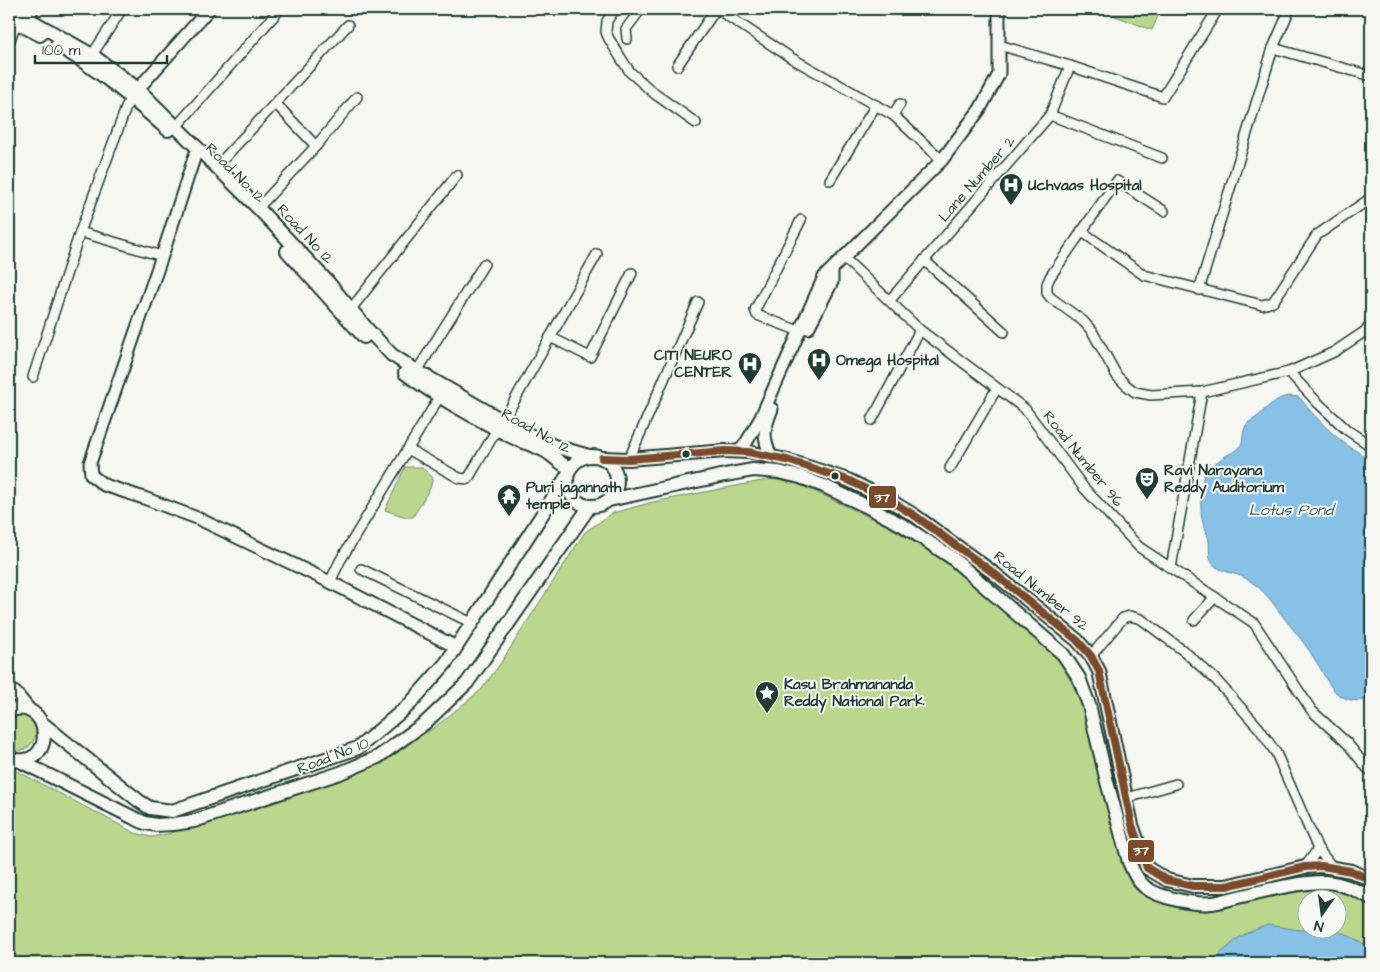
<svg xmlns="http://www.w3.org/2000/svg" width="1380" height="972" viewBox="0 0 1380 972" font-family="'Architects Daughter',sans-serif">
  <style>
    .green { fill: #bbd68d; stroke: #6d8a60; fill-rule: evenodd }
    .water { fill: #87c1e6; stroke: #5d8c9f }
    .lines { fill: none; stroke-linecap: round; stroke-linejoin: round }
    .minor-casing { stroke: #1f3d34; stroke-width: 12 }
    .tertiary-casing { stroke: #1f3d34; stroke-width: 15 }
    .secondary-casing { stroke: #1f3d34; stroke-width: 16 }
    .primary-casing { stroke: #1f3d34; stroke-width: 18 }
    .minor { stroke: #f6f6f2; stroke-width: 9 }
    .tertiary { stroke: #f6f6f2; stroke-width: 11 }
    .secondary { stroke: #f6f6f2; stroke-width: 12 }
    .primary { stroke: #f6f6f2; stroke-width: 14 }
    .bus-1-casing { stroke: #f6f6f2; stroke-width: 11 }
    .bus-1 { stroke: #7a4b2a; stroke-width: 8 }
    .bus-dot { fill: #1f3d34; stroke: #f6f6f2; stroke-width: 2 }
    .labels { text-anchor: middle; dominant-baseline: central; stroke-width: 4; stroke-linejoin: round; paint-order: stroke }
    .street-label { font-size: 15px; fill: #1f3d34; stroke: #f6f6f2 }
    .poi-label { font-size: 15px; font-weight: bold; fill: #1f3d34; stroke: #f6f6f2; text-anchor: start }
    .water-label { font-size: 16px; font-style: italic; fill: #395e60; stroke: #f6f6f2 }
    .line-badge { stroke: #f6f6f2; stroke-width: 2 }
    .badge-label { font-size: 14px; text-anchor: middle; font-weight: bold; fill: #fff }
  </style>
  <rect width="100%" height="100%" fill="#f6f6f2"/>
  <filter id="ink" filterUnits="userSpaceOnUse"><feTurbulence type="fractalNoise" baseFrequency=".02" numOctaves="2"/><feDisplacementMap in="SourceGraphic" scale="10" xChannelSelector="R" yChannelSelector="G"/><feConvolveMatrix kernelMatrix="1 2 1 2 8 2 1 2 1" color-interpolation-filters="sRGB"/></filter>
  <g filter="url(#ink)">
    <g class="green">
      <polygon points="1097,9 1161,9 1152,30"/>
      <polygon points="405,467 422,467 433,478 430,488 413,517 406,517 385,510"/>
      <path d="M772,479l26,5 31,14 57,27 56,34 117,99 22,43 46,173 9,15 18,12 24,7 28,3 102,-22 25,1 22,7 16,8v58h-1362v-189l8,-3 118,62 16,4 17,-3 204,-70 62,-36 47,-38 19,-26 85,-132 28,-19 40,-11zM1308,900h30v30h-30z"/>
      <path d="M9,712c3,0 8,0 12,0 3,1 4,2 7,4 18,15 2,41 -19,34z"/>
    </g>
    <g class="water">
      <path d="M1289,396l10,1c7,8 13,17 21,24 12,14 35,31 51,38v239c-11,4 -21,4 -32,-3 -11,-8 -17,-26 -25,-37 -11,-18 -26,-34 -39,-52 -8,-11 -17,-21 -30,-28 -9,-5 -28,-7 -33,-15 -4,-7 -2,-15 -3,-22 -1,-8 -6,-14 -7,-22 -2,-9 -1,-33 1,-41 2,-9 14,-16 21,-21 5,-4 12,-5 16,-10 4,-6 2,-15 6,-22 3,-4 9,-6 12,-9 10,-9 17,-18 31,-20z"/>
      <polygon points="1268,925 1300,930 1330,930 1346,934 1371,948 1371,963 1210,963 1237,939 1247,933"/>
    </g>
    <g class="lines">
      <g class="minor-casing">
        <g id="minor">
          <polyline points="615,9 607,21 606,32 609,39 624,63 630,72 655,94 696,123"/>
          <polyline points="717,9 793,59 893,115 942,160"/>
          <polyline points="28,19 34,9"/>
          <polyline points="627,39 626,29 641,9"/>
          <polyline points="9,43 16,23"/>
          <polyline points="999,45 1070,66 1163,97 1218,9"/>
          <polyline points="1273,48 1371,76"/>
          <polyline points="92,55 122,9"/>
          <polyline points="677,66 716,9"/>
          <polyline points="276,104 316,146"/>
          <polyline points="893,115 900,104"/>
          <polyline points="1050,115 1162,158"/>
          <polyline points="176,127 280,9"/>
          <polyline points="216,167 348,25"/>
          <polyline points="830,180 876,105"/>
          <polyline points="258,208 316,146 357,97"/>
          <polyline points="1164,211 1117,181 1050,277 1047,284 1047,293 1051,298 1083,321 1092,331 1117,376 1126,385 1135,392 1151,395 1202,392 1289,372 1334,352 1367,330 1371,322"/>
          <polyline points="1081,231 1144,275 1262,305 1273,302 1317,235 1371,198"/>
          <polyline points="80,232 162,256"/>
          <polyline points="843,257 920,330 1025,409 1084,488 1139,547 1254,623 1312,711 1347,743 1367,768 1371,771"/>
          <polyline points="924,260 1004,332"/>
          <polyline points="1199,290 1273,48 1289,11 1292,9"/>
          <polyline points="890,300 1050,115 1070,66"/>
          <polyline points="351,309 457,175"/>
          <polyline points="799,331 757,315 755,310 801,220"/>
          <polyline points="550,337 590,357 632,273"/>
          <polyline points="417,371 484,264"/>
          <polyline points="1289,372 1317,402 1347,430 1371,446"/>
          <polyline points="33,377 80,232 130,97"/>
          <polyline points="872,420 920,330"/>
          <polyline points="503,421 597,254"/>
          <polyline points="408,449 459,478 468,479 497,429"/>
          <polyline points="629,459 698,302"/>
          <polyline points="950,468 997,388"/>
          <polyline points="1171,568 1202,392"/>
          <polyline points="361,569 472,623"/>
          <polyline points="330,582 340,561 440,396"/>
          <polyline points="1194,620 1215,597"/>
          <polyline points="1091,656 1123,618 1130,616 1141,619 1185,652 1216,680 1259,728 1276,753 1318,849 1333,868"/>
          <polyline points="1127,798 1176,784"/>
          <polyline points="1305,867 1318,849"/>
        </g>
      </g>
      <g class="tertiary-casing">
        <g id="tertiary">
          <polyline points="138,89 209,9"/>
          <polyline points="195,155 162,256 90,463 91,475 104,485 144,498 197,518 330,582 456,647"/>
          <polyline points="808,328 832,282 832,270"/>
          <polyline points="739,451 746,443 760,419 824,277 942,160 980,109 999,74 999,9"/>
          <path d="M771,456c-9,-20 -7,-27 1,-47"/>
        </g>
      </g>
      <g class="secondary-casing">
        <g id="secondary">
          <polyline points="11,9 92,55 138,89 258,208 328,282 368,330 392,355 417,371 521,431 554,446 589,456"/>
          <polyline points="9,19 40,35"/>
          <path d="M57,45c41,24 76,54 111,85"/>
          <polyline points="287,251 364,337"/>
          <path d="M405,373c32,24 69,44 105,63 11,6 24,9 35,15 9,5 15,13 25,17"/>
          <circle cx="592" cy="481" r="25"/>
          <polyline points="602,458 629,459 725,451 748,452 787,460 848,480 894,503 914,515 995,574 1077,640 1091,656 1099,671 1132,825 1147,868 1167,880 1193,886 1226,886 1305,867 1322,866 1351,871 1371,880"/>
          <path d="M609,500l116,-25 28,-5 26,2 21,5 24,9 42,20 38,20 47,31 112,97 16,24 10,27 18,77 22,80c4,9 8,19 16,25 14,11 50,18 67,16 8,-1 17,-4 26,-6 26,-6 60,-15 87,-15 17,1 31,8 46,16"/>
          <polyline points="9,689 16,694 30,711"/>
          <path d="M9,711c41,-16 49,54 7,49"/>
          <polyline points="42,723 139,801 150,808 172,811 358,748 409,705 446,663 567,476"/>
          <polyline points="20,761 132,817 145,823 156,825 174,824 194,821 340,773 378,757 425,723 467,683 590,506"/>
        </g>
      </g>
      <g class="primary-casing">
        <polyline id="primary" points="9,763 12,760"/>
      </g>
      <use href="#minor" class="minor"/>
      <use href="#tertiary" class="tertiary"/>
      <use href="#secondary" class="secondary"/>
      <use href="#primary" class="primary"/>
      <g class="bus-1-casing">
        <polyline id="bus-1" points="602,458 629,459 725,451 748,452 787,460 848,480 894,503 914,515 995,574 1077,640 1091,656 1099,671 1132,825 1147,868 1167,880 1193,886 1226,886 1305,867 1322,866 1351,871 1371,880"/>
      </g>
      <use href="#bus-1" class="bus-1"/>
    </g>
  </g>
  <defs>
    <g id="hospital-pin" transform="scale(1.25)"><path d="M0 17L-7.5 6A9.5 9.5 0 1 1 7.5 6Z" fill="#1f3d34" stroke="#f6f6f2"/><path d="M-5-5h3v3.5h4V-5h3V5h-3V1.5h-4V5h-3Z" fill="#fff"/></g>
    <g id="theatre-pin" transform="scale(1.25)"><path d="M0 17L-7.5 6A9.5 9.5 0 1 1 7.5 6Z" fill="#1f3d34" stroke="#f6f6f2"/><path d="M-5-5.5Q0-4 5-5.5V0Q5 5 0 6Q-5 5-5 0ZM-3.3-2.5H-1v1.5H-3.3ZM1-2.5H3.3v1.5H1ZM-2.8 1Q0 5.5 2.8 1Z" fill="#fff"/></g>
    <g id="temple-pin" transform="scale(1.25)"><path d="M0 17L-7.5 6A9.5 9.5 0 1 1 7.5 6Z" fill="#1f3d34" stroke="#f6f6f2"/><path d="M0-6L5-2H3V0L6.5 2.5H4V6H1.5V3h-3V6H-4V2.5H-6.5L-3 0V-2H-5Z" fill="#fff"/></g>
    <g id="sight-pin" transform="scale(1.25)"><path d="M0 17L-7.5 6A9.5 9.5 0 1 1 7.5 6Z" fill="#1f3d34" stroke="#f6f6f2"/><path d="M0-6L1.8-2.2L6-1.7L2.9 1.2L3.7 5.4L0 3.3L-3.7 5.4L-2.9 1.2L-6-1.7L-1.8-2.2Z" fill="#fff"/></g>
  </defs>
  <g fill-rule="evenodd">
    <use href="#hospital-pin" x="1011" y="185"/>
    <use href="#hospital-pin" x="819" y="360"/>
    <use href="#hospital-pin" x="750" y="364"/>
    <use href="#theatre-pin" x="1147" y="479"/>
    <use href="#temple-pin" x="509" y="496"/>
    <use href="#sight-pin" x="767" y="693"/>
  </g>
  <g class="bus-dot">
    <circle cx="686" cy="454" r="4.5"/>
    <circle cx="835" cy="476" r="4.5"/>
  </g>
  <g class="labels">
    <g class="street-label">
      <text transform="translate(235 173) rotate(45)">Road No. 12</text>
      <text transform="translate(977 179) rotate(-49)">Lane Number 2</text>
      <text transform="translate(305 234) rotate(47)">Road No 12</text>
      <text transform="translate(536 431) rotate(29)">Road No. 12</text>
      <text transform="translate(1083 459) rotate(51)">Road Number 96</text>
      <text transform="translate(1041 591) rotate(39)">Road Number 92</text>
      <text transform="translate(333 756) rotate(-21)">Road No 10</text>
    </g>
    <g class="poi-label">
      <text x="1028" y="185">Uchvaas Hospital</text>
      <text x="732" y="355" text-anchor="end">CITI NEURO<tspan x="732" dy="17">CENTER</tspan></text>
      <text x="836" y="360">Omega Hospital</text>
      <text x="1164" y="470">Ravi Narayana<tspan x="1164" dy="17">Reddy Auditorium</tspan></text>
      <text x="526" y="487">Puri jagannath<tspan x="526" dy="17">temple</tspan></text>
      <text x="784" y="684">Kasu Brahmananda<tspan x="784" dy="17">Reddy National Park</tspan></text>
    </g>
    <g class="water-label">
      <text x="1291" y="510">Lotus Pond</text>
    </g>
  </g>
  <g class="line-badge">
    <rect x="868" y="485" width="29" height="24" rx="5" fill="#7a4b2a"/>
    <rect x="1127" y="839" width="28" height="24" rx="5" fill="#7a4b2a"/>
  </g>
  <g class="badge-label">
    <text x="882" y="502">37</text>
    <text x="1141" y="855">37</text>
  </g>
  <rect width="1380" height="972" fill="none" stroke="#f6f6f2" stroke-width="30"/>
  <rect x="15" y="15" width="1350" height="942" fill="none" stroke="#1f3d34" stroke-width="2" filter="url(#ink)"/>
  <g transform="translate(1322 914) rotate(194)"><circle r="24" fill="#f6f6f2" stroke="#a0aca6"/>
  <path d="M0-4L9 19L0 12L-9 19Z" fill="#1f3d34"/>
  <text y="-8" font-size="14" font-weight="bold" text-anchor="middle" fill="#1f3d34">N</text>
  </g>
  <path d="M35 55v8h132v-8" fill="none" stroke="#1f3d34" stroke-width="2.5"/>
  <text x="42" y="55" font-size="15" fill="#1f3d34" stroke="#f6f6f2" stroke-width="4" paint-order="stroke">100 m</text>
</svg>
